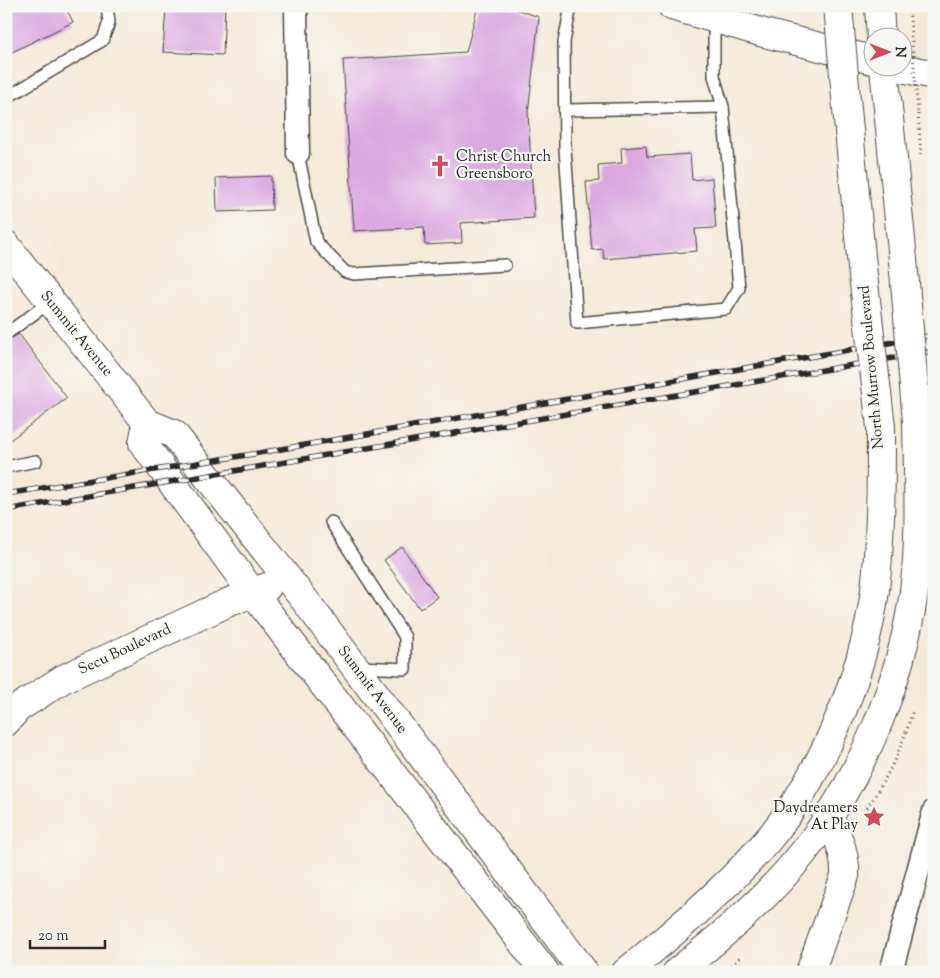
<svg xmlns="http://www.w3.org/2000/svg" width="940" height="978" viewBox="0 0 940 978" font-family="'Sorts Mill Goudy',serif">
  <style>
    .building { fill: #daa9e0 }
    .lines { fill: none; stroke-linecap: round; stroke-linejoin: round }
    .lane-casing { stroke: #494845; stroke-width: 14 }
    .street-casing { stroke: #494845; stroke-width: 25 }
    .secondary-casing { stroke: #494845; stroke-width: 30 }
    .primary-casing { stroke: #494845; stroke-width: 30 }
    .path { stroke: #494845; stroke-width: 3; stroke-dasharray: 1 4; stroke-linecap: butt }
    .lane { stroke: #fff; stroke-width: 11 }
    .street { stroke: #fff; stroke-width: 22 }
    .secondary { stroke: #fff; stroke-width: 28 }
    .primary { stroke: #fff; stroke-width: 28 }
    .rail-casing { stroke: #2b2b2b; stroke-width: 5.5 }
    .rail { stroke: #f6f6f2; stroke-width: 4; stroke-dasharray: 11; stroke-linecap: butt }
    .primary-bridge-casing { stroke: #494845; stroke-width: 30; stroke-linecap: butt }
    .path-bridge { stroke: #494845; stroke-width: 3; stroke-dasharray: 1 4; stroke-linecap: butt }
    .primary-bridge { stroke: #fff; stroke-width: 28 }
    .labels { text-anchor: middle; dominant-baseline: central; stroke-width: 4.5; stroke-linejoin: round; paint-order: stroke }
    .poi-label { font-size: 15px; fill: #2b2b2b; stroke: #f6f6f2; text-anchor: start }
    .street-label { font-size: 15px; fill: #2b2b2b; stroke: #f6f6f2 }
  </style>
  <rect width="100%" height="100%" fill="#f6f6f2"/>
  <filter id="ink" filterUnits="userSpaceOnUse"><feTurbulence type="fractalNoise" baseFrequency=".02" numOctaves="2"/><feDisplacementMap in="SourceGraphic" scale="10" xChannelSelector="R" yChannelSelector="G"/><feConvolveMatrix kernelMatrix="1 2 1 2 8 2 1 2 1" color-interpolation-filters="sRGB"/></filter>
  <filter id="wash" filterUnits="userSpaceOnUse"><feTurbulence type="fractalNoise" baseFrequency=".0096" numOctaves="4" result="noise"/><feDisplacementMap in="SourceGraphic" scale="20" xChannelSelector="R" yChannelSelector="G"/><feGaussianBlur stdDeviation="1.12" result="paint"/><feColorMatrix in="noise" values="0 0 0 0 0 0 0 0 0 0 0 0 0 0 0 0 0 1.4 0 .05"/><feComposite in="paint" operator="in"/></filter>
  <g filter="url(#wash)">
    <rect width="100%" height="100%" fill="#f4e9d8"/>
    <g id="blocks">
      <g class="building">
        <polygon points="6,6 65,6 73,22 6,55"/>
        <polygon points="166,6 225,6 223,55 163,52"/>
        <polygon points="478,6 506,6 539,17 528,113 534,218 461,223 462,243 425,245 424,227 354,231 343,60 466,52"/>
        <polygon points="646,146 647,157 690,154 692,180 712,178 716,228 695,229 697,251 604,259 603,249 592,250 586,182 599,181 598,165 622,163 621,148"/>
        <polygon points="271,176 272,210 217,212 216,178"/>
        <polygon points="19,334 67,398 6,443 6,341"/>
        <polygon points="402,547 437,597 420,609 384,560"/>
      </g>
    </g>
  </g>
  <g filter="url(#ink)">
    <use href="#blocks" fill-opacity="0" stroke="#494845" stroke-width="1"/>
    <g class="lines">
      <g class="lane-casing">
        <g id="lane">
          <polyline points="571,6 564,42 565,148 577,323 726,309 739,288 723,107 714,76 714,19"/>
          <polyline points="6,98 103,40 109,22 107,6"/>
          <polyline points="565,110 723,107"/>
          <polyline points="298,153 316,242 345,272 354,274 505,265"/>
          <polyline points="6,334 50,302"/>
          <polyline points="6,467 36,461"/>
          <polyline points="331,522 405,637 405,669 360,667"/>
        </g>
      </g>
      <g class="street-casing">
        <g id="street">
          <polyline points="296,6 298,153"/>
          <polyline points="891,972 934,811"/>
        </g>
      </g>
      <g class="secondary-casing">
        <g id="secondary">
          <polyline points="672,6 764,33 872,60"/>
          <polyline points="902,68 934,75"/>
        </g>
      </g>
      <g class="primary-casing">
        <g id="primary">
          <polyline points="879,6 881,38"/>
          <polyline points="884,68 903,260"/>
          <polyline points="847,109 862,267"/>
          <polyline points="6,245 147,423 174,434 188,452 307,603 584,972"/>
          <polyline points="147,423 143,443 252,592 545,972"/>
          <polyline points="6,722 18,708 63,679 227,603 267,587"/>
          <path d="M626,972c46,-38 94,-78 134,-123 58,-64 104,-173 115,-259 6,-54 6,-109 6,-163"/>
          <path d="M677,972c45,-36 90,-74 126,-119 59,-76 97,-167 111,-261 7,-56 4,-114 3,-170"/>
          <path d="M810,972l35,-96c1,-22 -7,-39 -16,-59"/>
        </g>
      </g>
      <g class="path">
        <polyline points="918,114 921,156"/>
        <path d="M867,808c21,-31 36,-62 46,-98"/>
        <polyline points="724,972 740,957"/>
      </g>
      <use href="#lane" class="lane"/>
      <use href="#street" class="street"/>
      <use href="#secondary" class="secondary"/>
      <use href="#primary" class="primary"/>
      <g class="rail-casing">
        <g id="rail">
          <polyline points="6,494 253,454 934,335"/>
          <polyline points="6,510 934,351"/>
        </g>
      </g>
      <use href="#rail" class="rail"/>
      <g class="primary-bridge-casing">
        <g id="primary-bridge">
          <polyline points="838,6 847,109"/>
          <polyline points="903,260 917,422"/>
          <polyline points="862,267 881,427"/>
        </g>
      </g>
      <polyline class="path-bridge" points="909,6 918,114"/>
      <use href="#primary-bridge" class="primary-bridge"/>
    </g>
  </g>
  <defs>
    <g id="church-bare" transform="scale(1.725)"><path d="M-1.2-6h2.4v3.5h3.3v2.4h-3.3V6h-2.4V-.1h-3.3v-2.4h3.3Z" fill="#d1495b" stroke="#f6f6f2" stroke-width="2.5" paint-order="stroke"/></g>
    <g id="sight-bare" transform="scale(1.725)"><path d="M0-6L1.8-2.2L6-1.7L2.9 1.2L3.7 5.4L0 3.3L-3.7 5.4L-2.9 1.2L-6-1.7L-1.8-2.2Z" fill="#d1495b" stroke="#f6f6f2" stroke-width="2.5" paint-order="stroke"/></g>
  </defs>
  <g fill-rule="evenodd">
    <use href="#church-bare" x="440" y="166"/>
    <use href="#sight-bare" x="874" y="817"/>
  </g>
  <g class="labels">
    <g class="poi-label">
      <text x="456" y="157">Christ Church<tspan x="456" dy="17">Greensboro</tspan></text>
      <text x="858" y="808" text-anchor="end">Daydreamers<tspan x="858" dy="17">At Play</tspan></text>
    </g>
    <g class="street-label">
      <text transform="translate(76 334) rotate(51)">Summit Avenue</text>
      <text transform="translate(872 367) rotate(-95)">North Murrow Boulevard</text>
      <text transform="translate(125 650) rotate(-25)">Secu Boulevard</text>
      <text transform="translate(372 690) rotate(53)">Summit Avenue</text>
    </g>
  </g>
  <rect width="940" height="978" fill="none" stroke="#f6f6f2" stroke-width="25"/>
  <g transform="translate(888 52) rotate(90)"><circle r="24" fill="#f6f6f2" stroke="#a5a5a2"/>
  <path d="M0-4L9 19L0 12L-9 19Z" fill="#d1495b"/>
  <text y="-8" font-size="14" font-weight="bold" text-anchor="middle" fill="#2b2b2b">N</text>
  </g>
  <path d="M30 940v8h75v-8" fill="none" stroke="#2b2b2b" stroke-width="2.5"/>
  <text x="38" y="940" font-size="15" fill="#2b2b2b" stroke="#f6f6f2" stroke-width="4" paint-order="stroke">20 m</text>
</svg>
